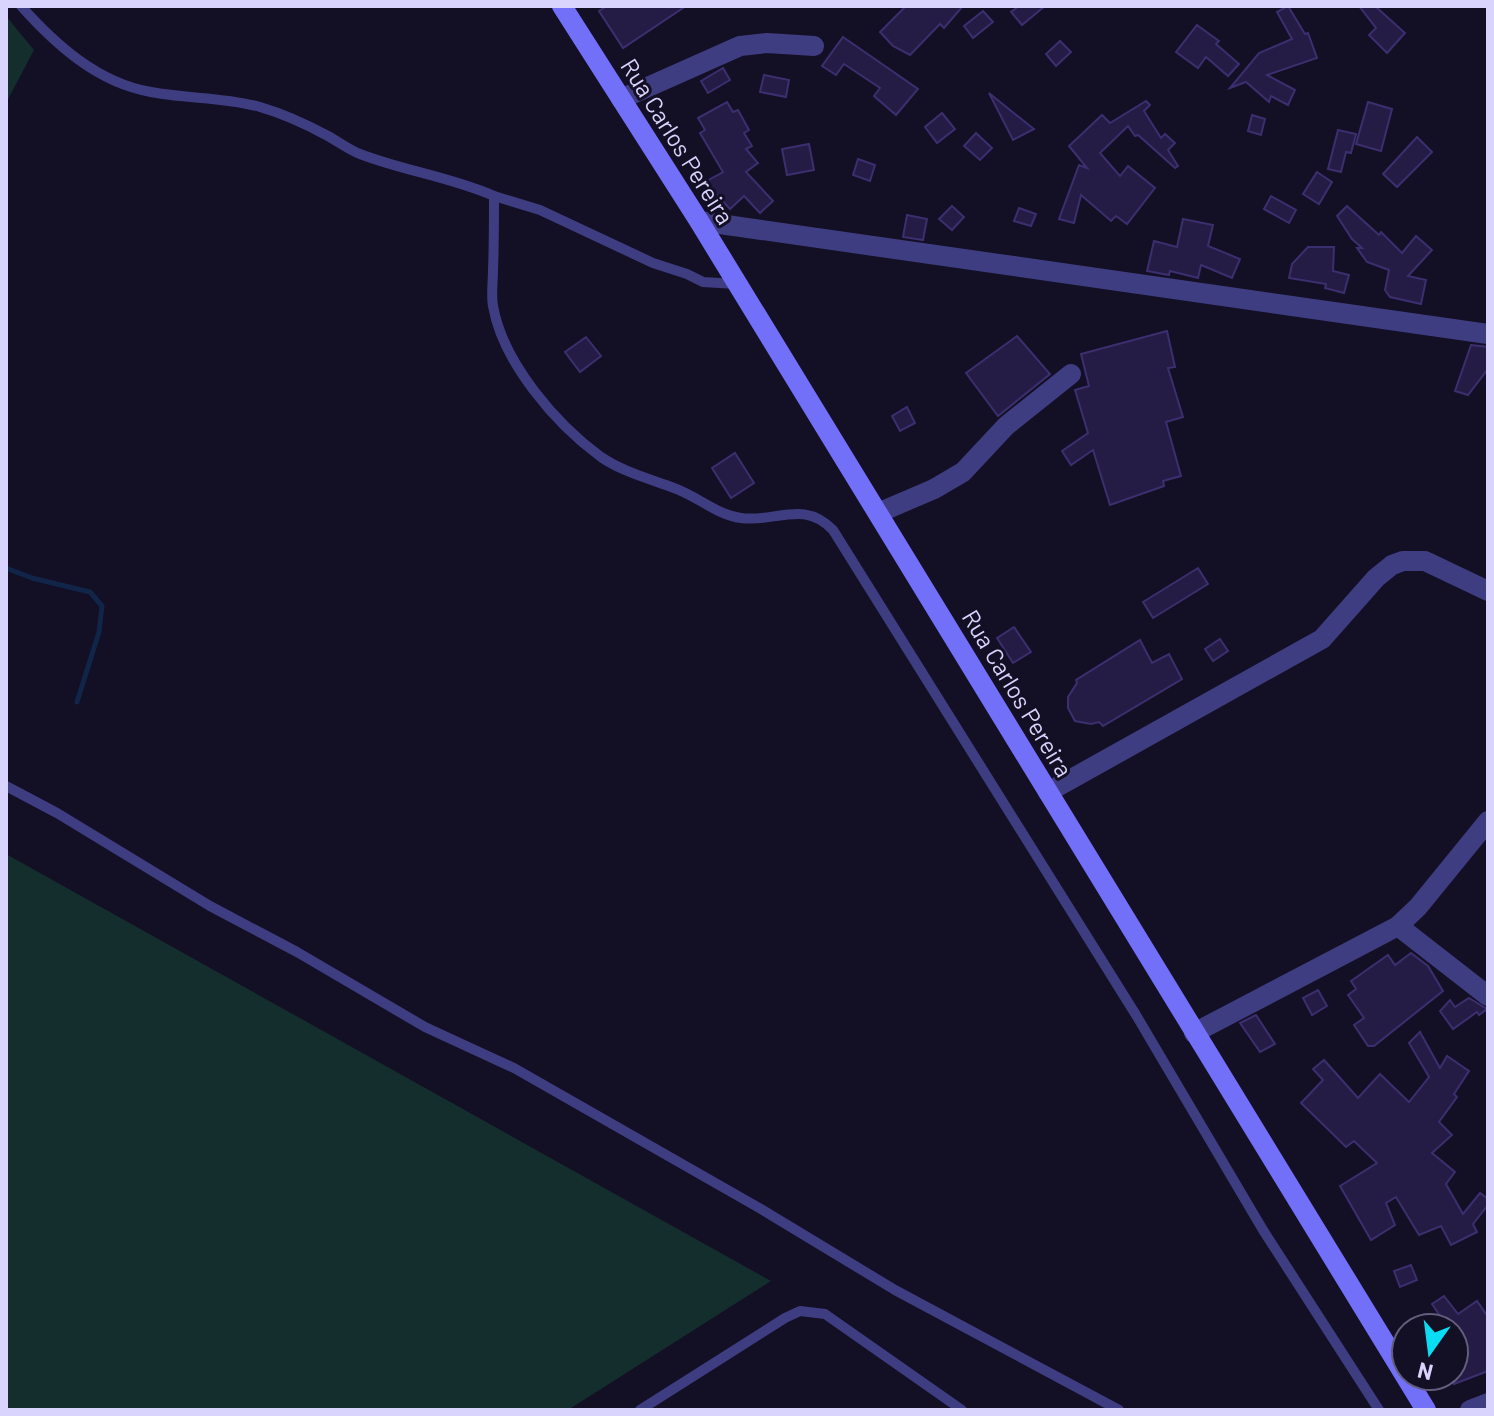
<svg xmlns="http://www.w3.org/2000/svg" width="1494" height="1416" viewBox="0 0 1494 1416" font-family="Barlow,sans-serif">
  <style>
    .green { fill: #132e2c }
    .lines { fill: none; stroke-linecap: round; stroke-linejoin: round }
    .stream { stroke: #102547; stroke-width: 5 }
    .building { fill: #241c44; stroke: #3c2f6f; stroke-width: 2 }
    .service { stroke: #3f3d81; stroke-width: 10 }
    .minor { stroke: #3f3d81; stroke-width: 20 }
    .secondary { stroke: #726ff9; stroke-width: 20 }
    .labels { text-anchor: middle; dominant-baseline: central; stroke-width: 6; stroke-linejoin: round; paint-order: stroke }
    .street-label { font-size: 24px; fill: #d9d4fd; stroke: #130f24 }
  </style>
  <rect width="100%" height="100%" fill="#130f24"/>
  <g class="green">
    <polygon points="6,16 34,50 6,103"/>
    <polygon points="6,854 771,1281 568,1410 6,1410"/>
  </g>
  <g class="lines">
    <polyline class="stream" points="6,568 32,578 90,592 102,606 99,632 77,702"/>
  </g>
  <g class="building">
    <polygon points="607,6 686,6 623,48 599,11"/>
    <polygon points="906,6 963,6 944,28 940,24 910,55 893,46 880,32"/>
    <polygon points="1019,6 1045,6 1022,25 1011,12"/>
    <polygon points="1288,6 1305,34 1308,33 1317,58 1267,75 1295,90 1288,105 1271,96 1269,102 1246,82 1230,88 1259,53 1292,39 1277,12"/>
    <polygon points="1359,6 1375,6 1405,33 1387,53 1369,35 1376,28"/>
    <polygon points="983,11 993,22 973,38 964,26"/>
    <polygon points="1197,25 1219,41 1216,44 1239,64 1228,76 1206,57 1198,68 1176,52"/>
    <polygon points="843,37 918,89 896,115 874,96 880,88 844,64 836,75 822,66"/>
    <polygon points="1060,41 1071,52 1056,66 1046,54"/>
    <polygon points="723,68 730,80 708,93 701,81"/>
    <polygon points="764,75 789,80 786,97 760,92"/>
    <polygon points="989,93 1015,114 1034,129 1013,140"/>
    <polygon points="1146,101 1150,105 1144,111 1161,138 1165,134 1175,143 1168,150 1178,166 1175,168 1138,135 1135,136 1128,126 1100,153 1120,176 1128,166 1155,188 1127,224 1116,216 1111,221 1081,195 1074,223 1059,219 1079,165 1087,168 1069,146 1102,115 1110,123"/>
    <polygon points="727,102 733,112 738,110 749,130 744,133 752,146 746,149 758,163 746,172 773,201 760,213 744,196 730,209 705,182 723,172 700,133 705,130 698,118"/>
    <polygon points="1368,102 1392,109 1381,151 1356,144"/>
    <polygon points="942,113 955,129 937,143 925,127"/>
    <polygon points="1252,115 1265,119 1261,135 1248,131"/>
    <polygon points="1338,130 1356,134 1351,153 1346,152 1341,172 1328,169"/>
    <polygon points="976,133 992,148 980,160 964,146"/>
    <polygon points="1417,137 1432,152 1397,187 1383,174"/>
    <polygon points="809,144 814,170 787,175 782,149"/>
    <polygon points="858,159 875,165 870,181 853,175"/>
    <polygon points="1317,172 1332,182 1319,204 1303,194"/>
    <polygon points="1271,196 1296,210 1289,223 1264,209"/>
    <polygon points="952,206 964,217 952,230 939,219"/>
    <polygon points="1347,206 1379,235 1381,232 1402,253 1416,236 1432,250 1408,276 1426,280 1421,304 1390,297 1385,290 1389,270 1367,262 1357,248 1362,248 1352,239 1337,216"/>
    <polygon points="1019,208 1036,214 1031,226 1014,221"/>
    <polygon points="907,215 927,219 923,240 903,237"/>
    <polygon points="1183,219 1213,225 1208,246 1240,259 1232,278 1201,265 1198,278 1170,271 1169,275 1147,271 1154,241 1177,247"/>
    <polygon points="1308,247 1334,247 1333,271 1349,275 1344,293 1325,288 1326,284 1289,278 1292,264"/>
    <polygon points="1167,331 1175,367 1168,368 1183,417 1166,422 1181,476 1163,481 1164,486 1110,505 1093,450 1071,465 1062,451 1088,433 1075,390 1089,386 1081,354"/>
    <polygon points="1017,336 1050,374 998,416 966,373"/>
    <polygon points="586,337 601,356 580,372 565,352"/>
    <polygon points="1471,345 1488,347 1488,369 1468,395 1455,391"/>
    <polygon points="907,407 915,423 900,431 892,416"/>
    <polygon points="735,453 754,483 731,498 712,468"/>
    <polygon points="1198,568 1208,584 1153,618 1143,602"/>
    <polygon points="1014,627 1031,652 1013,663 997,638"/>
    <polygon points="1220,639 1228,651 1213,661 1205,649"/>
    <polygon points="1140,640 1152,663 1169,654 1182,679 1103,726 1099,722 1091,724 1075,721 1068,708 1068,697 1077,683 1076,680"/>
    <polygon points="1411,953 1428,966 1443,991 1374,1046 1368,1046 1354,1025 1364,1018 1348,995 1356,989 1351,981 1388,955 1395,965"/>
    <polygon points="1318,990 1327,1006 1312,1015 1303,998"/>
    <polygon points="1469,998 1487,1009 1479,1015 1477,1012 1453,1029 1440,1011 1450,1000 1455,1007"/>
    <polygon points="1256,1015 1275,1044 1260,1052 1240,1023"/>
    <polygon points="1420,1032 1440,1068 1447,1056 1469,1071 1454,1094 1457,1097 1439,1122 1452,1135 1432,1153 1455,1172 1446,1184 1463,1214 1480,1193 1488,1199 1488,1205 1473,1224 1477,1232 1451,1245 1441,1226 1419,1235 1396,1197 1386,1203 1395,1225 1371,1240 1340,1186 1377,1163 1354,1141 1346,1147 1301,1103 1323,1080 1313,1069 1324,1060 1358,1098 1380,1074 1409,1102 1429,1077 1409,1043"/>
    <polygon points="1411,1265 1417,1280 1400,1287 1394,1271"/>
    <polygon points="1444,1296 1458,1314 1477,1301 1488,1317 1488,1371 1454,1384 1454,1328 1431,1328 1442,1319 1432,1304"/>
  </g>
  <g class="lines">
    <g class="service">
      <path d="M21,6c35,39 77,77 130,86 37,7 74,5 109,15 24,7 46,17 68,29 11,6 21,14 32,18 44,17 91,23 134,42"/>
      <path d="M736,284l-33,-2 -16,-8 -34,-11 -113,-53 -46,-14c0,25 0,49 -1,74 0,11 -2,25 0,36 10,57 63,118 108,151 22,15 49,22 73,31 23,8 43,27 67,30 35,5 62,-19 92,12l303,485 127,215 116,180"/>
      <polyline points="6,786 57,813 210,906 297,952 425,1027 514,1068 761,1209 895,1290 1119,1410"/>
      <polyline points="640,1410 785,1318 800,1311 825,1314 962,1410"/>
    </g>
    <g class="minor">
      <polyline points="621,99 740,46 767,43 814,46"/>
      <polyline points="699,221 1488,334"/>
      <polyline points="878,513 934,489 963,472 1006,426 1071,374"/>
      <polyline points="1048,792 1322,639 1376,578 1392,565 1403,561 1425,561 1488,591"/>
      <polyline points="1398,926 1488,996"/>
      <polyline points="1194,1033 1398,926 1418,907 1488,821"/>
      <polyline points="1470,1410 1488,1403"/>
    </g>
    <polyline class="secondary" points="562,6 699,221 1426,1410"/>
  </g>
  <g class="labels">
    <g class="street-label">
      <text transform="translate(678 141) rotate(58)">Rua Carlos Pereira</text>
      <text transform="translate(1018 693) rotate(59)">Rua Carlos Pereira</text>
    </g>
  </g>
  <rect width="1494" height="1416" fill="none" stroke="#d9d4fd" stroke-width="16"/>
  <g transform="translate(1430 1352) rotate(194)"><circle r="38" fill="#130f24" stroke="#625e7b" stroke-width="2"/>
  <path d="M0-6L14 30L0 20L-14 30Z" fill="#0addf3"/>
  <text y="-12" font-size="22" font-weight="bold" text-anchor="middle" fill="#d9d4fd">N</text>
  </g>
</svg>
